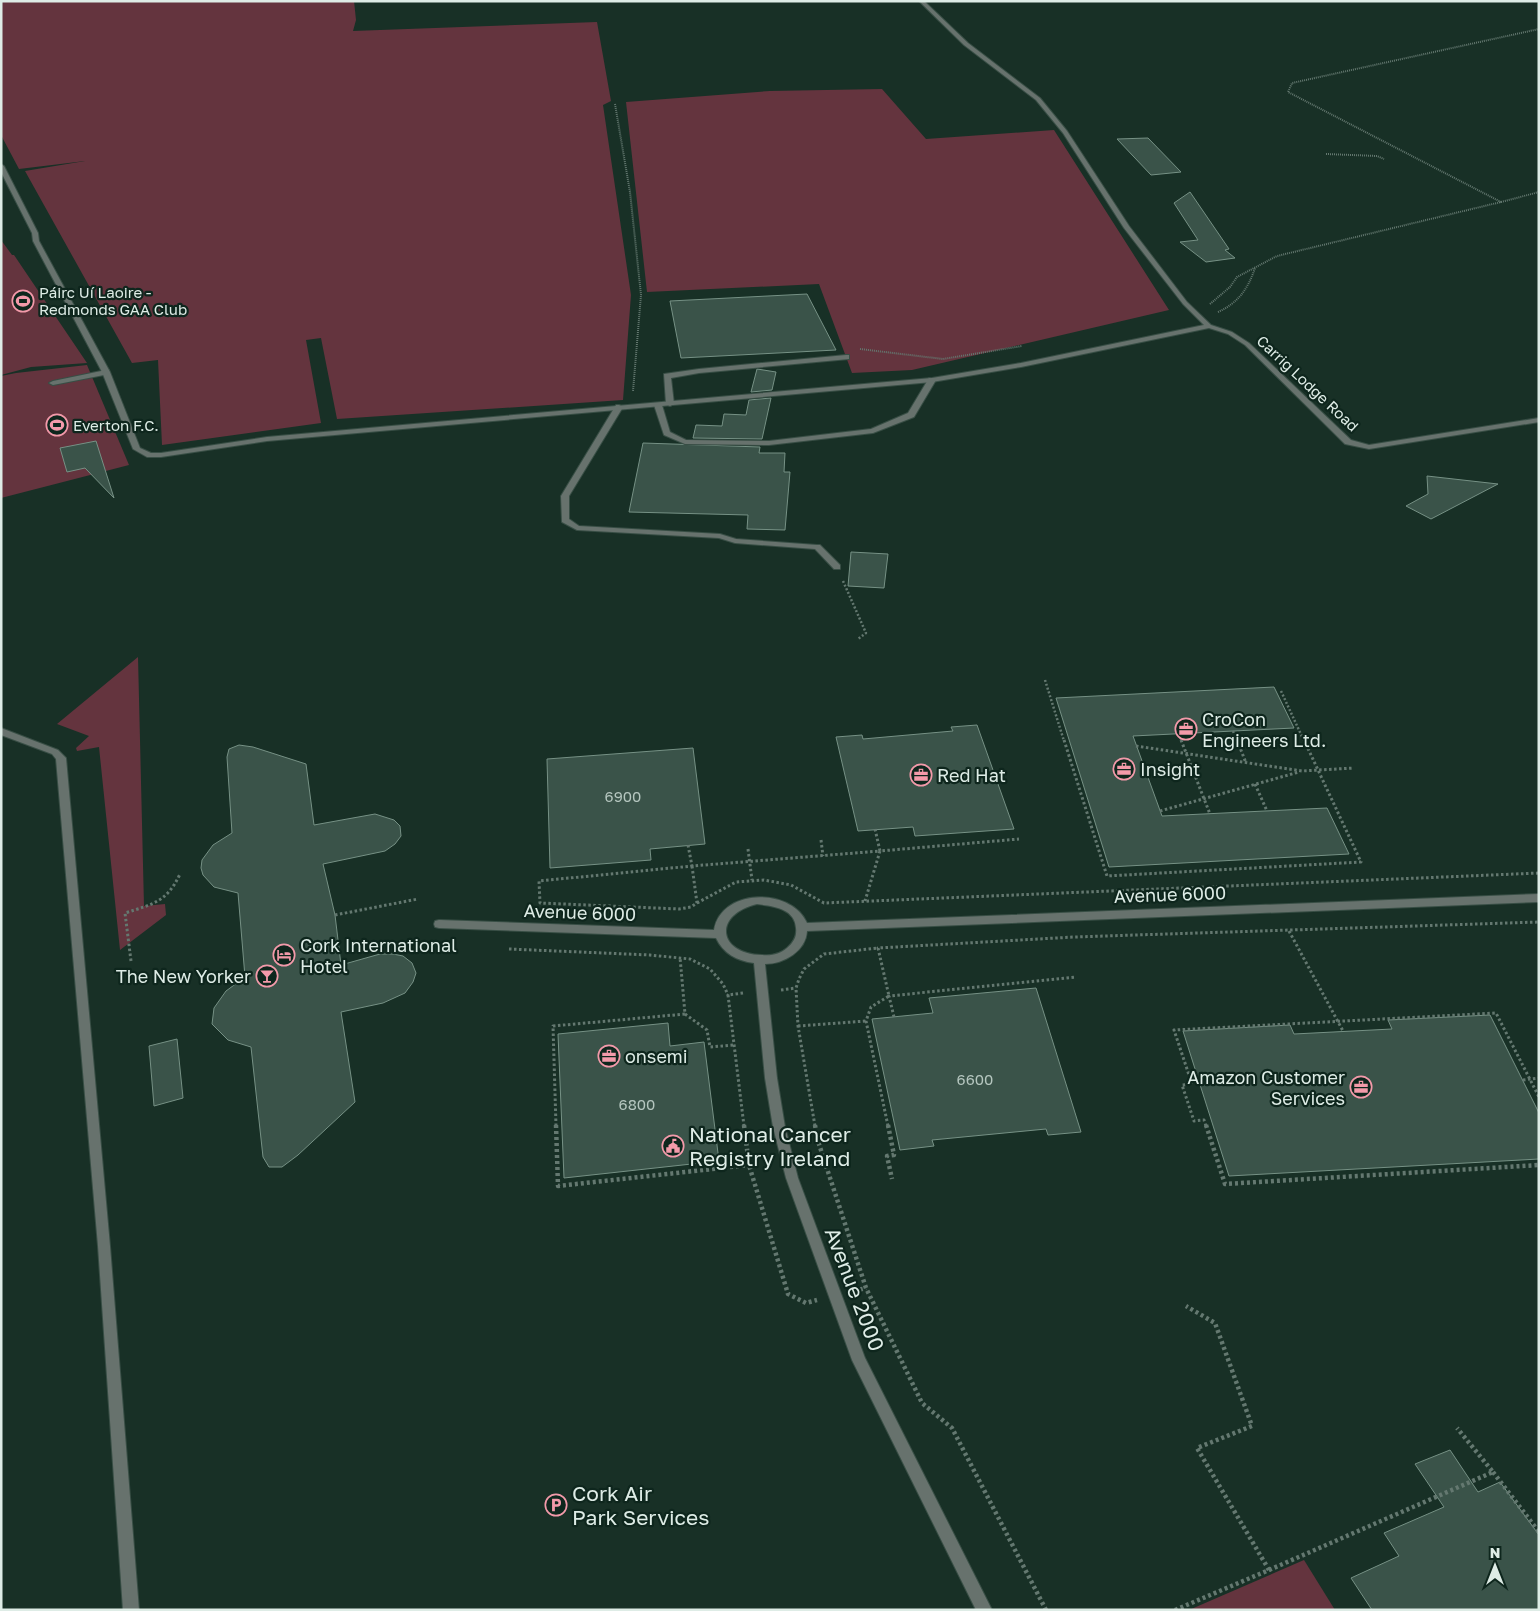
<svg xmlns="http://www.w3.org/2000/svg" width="1540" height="1611" viewBox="0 0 1540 1611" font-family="'Golos Text',sans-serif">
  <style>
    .green { fill: #64343e }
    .building { fill: #3a5349; stroke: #769185 }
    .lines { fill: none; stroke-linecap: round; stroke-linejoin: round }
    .lane-casing { stroke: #384e45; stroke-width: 2 }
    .street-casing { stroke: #384e45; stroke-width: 2 }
    .path-far3 { stroke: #647870; stroke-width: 2; stroke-dasharray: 1 1; stroke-linecap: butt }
    .path-far2 { stroke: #647870; stroke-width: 2.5; stroke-dasharray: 2 2; stroke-linecap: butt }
    .path-far1 { stroke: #647870; stroke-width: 3; stroke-dasharray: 2.5 2.5; stroke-linecap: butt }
    .path { stroke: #647870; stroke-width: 4.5; stroke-dasharray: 3 3; stroke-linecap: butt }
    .lane { fill: #67726d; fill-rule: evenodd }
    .street { fill: #67726d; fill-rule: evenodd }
    .labels { text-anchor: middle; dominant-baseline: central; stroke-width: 4.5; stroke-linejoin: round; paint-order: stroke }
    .far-poi-label { font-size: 15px; fill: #deece6; stroke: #0e261d; text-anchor: start }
    .far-street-label { font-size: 15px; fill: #deece6; stroke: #0e261d }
    .number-label { font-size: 15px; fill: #b5c6bf }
    .poi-label { font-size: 18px; fill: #deece6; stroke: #0e261d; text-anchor: start }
    .street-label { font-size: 18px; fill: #deece6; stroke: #0e261d }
    .near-poi-label { font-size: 21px; fill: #deece6; stroke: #0e261d; text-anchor: start }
    .near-street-label { font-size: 21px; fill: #deece6; stroke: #0e261d }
  </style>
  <rect width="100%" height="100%" fill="#183026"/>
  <g class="green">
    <polygon points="1,1 354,1 356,20 353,31 597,22 611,101 603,105 631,295 623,400 337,419 321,338 306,340 321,423 162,445 158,360 132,363 25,171 85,161 19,169 1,135"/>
    <polygon points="882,89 926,139 1054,130 1169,310 912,370 852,373 819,284 647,292 626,102 770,91"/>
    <polygon points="1,240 12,255 14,255 87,363 31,367 1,375"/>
    <polygon points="87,365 129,465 1,498 1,376 16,373"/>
    <polygon points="138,657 144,906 165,904 166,915 120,950 99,747 77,751 76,748 89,736 57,724"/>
    <polygon points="1304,1560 1335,1610 1189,1610"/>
  </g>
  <g class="building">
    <polygon points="1148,138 1181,172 1151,175 1117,139"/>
    <polygon points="1190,192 1229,249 1225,250 1235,258 1206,262 1180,242 1198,240 1174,203"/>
    <polygon points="807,294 836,350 681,358 670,301"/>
    <polygon points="757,369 776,372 772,390 751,392"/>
    <polygon points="771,398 762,439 693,438 696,425 722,426 724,414 746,415 749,400"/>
    <polygon points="96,441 114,498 85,468 67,472 60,448"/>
    <polygon points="643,443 760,447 759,453 785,453 784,472 790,472 785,530 747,529 748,515 629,512"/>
    <polygon points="1427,476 1498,484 1431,519 1406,506 1428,494"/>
    <polygon points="851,552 888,554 884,588 848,586"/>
    <polygon points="1274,687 1294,728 1133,736 1162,816 1327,808 1349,854 1109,867 1056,698"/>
    <polygon points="977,725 1014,829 915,836 913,827 858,831 836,737 862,735 863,739 953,731 951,727"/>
    <polygon points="239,745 253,747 306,764 314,825 375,814 394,820 400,826 401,836 395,844 385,851 323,864 335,915 341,965 380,954 393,954 403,956 412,963 416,973 413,982 405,993 383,1003 341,1012 355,1102 298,1155 282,1167 269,1167 263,1157 251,1047 228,1040 212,1024 214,1008 226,991 245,977 238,893 214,887 203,875 201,868 202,860 213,845 232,833 227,757 229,749"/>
    <polygon points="693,748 705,844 650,849 651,860 550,868 547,759"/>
    <polygon points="1036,988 1081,1132 1048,1135 1046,1129 932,1140 934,1146 900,1150 872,1019 933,1013 929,998"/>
    <polygon points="1490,1015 1539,1113 1539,1159 1229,1176 1183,1031 1290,1025 1294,1034 1392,1029 1388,1020"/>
    <polygon points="668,1023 670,1046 704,1042 719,1161 564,1178 558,1034"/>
    <polygon points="177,1039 183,1098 154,1106 149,1046"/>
    <polygon points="1450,1450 1478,1492 1500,1482 1539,1535 1539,1610 1372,1610 1351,1578 1399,1556 1384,1533 1444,1507 1415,1464"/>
  </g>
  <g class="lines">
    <g class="lane-casing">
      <g id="lane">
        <polygon points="846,355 849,355 849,359 699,373 671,378 674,404 670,406 666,404 664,374 699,369"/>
        <polygon points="106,370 109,370 109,374 53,385 49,383 53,381"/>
        <polygon points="929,378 936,380 914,417 873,433 769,445 685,444 664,435 654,405 658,403 662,405 670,432 686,440 769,441 871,429 908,413"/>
        <polygon points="616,405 619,405 623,407 569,496 569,519 579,526 720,534 736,539 817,545 820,545 840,565 840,569 834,569 815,549 735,543 719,538 577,530 562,522 561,496"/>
        <polygon points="1,728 58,750 66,758 110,1246 139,1610 123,1610 98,1246 56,759 52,754 1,735"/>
      </g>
    </g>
    <g class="street-casing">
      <g id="street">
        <polygon points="919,1 924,1 968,43 1040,98 1067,131 1129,226 1187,302 1211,325 1232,332 1249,343 1351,440 1369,445 1539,418 1539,422 1369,449 1345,444 1245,345 1228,334 1209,328 1021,367 932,382 267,441 161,457 147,457 133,449 102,372 33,241 32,233 1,172 1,164 4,166 38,233 39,241 110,372 140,448 151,453 161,453 267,437 932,378 1021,363 1204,325 1183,304 1124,228 1063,133 1036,100 964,45"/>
        <path d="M1539,894v8l-732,29c-1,20 -23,33 -42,33l12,114 8,49 13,51 67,180 127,252h-16l-124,-250 -66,-182 -13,-51 -8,-49 -11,-115c-17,-2 -31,-10 -38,-25l-277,-10 -4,-1 -1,-3 1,-3 4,-1 275,10c7,-42 77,-43 93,-7zM757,904c15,2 38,4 39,24 1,8 -2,14 -9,20 -7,6 -15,8 -25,7 -44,-1 -50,-40 -5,-51z"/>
      </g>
    </g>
    <g class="path-far3">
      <polyline points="615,104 630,192 641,295 633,391"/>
      <polyline points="1326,154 1377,156 1384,159"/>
      <polyline points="1501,202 1539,192"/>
      <polyline points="1210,304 1230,287 1237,277 1277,256 1501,202 1288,92 1292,83 1539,29"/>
      <path d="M1218,312c20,-9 30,-23 37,-44"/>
      <polyline points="860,349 943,359 1022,346"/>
    </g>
    <g class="path-far2">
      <polyline points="843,581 866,633 858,639"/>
      <polyline points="1045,680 1064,741"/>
      <polyline points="1281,691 1304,741"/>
      <polyline points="1233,731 1237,741"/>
      <polyline points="1179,734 1182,741"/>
    </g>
    <g class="path-far1">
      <polyline points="1064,740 1107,876 1361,862 1304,740"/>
      <polyline points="1181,740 1210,814"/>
      <polyline points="1237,740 1246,763"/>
      <polyline points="1136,746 1302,771 1354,768"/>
      <polyline points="1255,784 1267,811"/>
      <polyline points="1160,811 1299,772"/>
      <polyline points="875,829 880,851 1019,839"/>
      <polyline points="821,840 823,856"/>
      <polyline points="688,845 692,866 880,851 865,901"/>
      <polyline points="748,849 752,880"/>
      <polygon points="692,866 697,903 691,907 679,909 540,903 539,881"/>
      <polyline points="697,903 736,882 764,880 791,885 824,903 1539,873"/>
      <polyline points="335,915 418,899"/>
      <polyline points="1289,931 1343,1031"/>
      <polyline points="509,949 650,955 690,959 710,969 723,984 728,995"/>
      <path d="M131,961l-6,-48c28,-9 42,-11 55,-39"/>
      <polyline points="781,990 796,988"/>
      <polyline points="743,993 728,995 744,1126"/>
      <polyline points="685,1014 707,1030 710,1047 734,1045"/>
      <polyline points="894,1017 889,996 1076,977"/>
      <polyline points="798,1026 866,1021"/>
      <polyline points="1523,1080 1539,1078"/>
      <polyline points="556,1126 553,1026 685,1014 680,957"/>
      <polyline points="815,1126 798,1026 796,988 799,979 804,969 824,954 878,948"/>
      <polyline points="888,1126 866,1021 871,1007 889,996 878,948 1074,937 1539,922"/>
      <polyline points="1206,1126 1204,1120 1194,1121 1182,1085 1192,1084 1174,1030 1496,1013 1539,1097"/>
    </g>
    <g class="path">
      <polyline points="556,1125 558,1186 749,1165"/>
      <polyline points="744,1125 749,1165 788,1294 806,1303 817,1300"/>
      <polyline points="815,1125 817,1138 866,1288 922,1403 952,1428 1046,1610"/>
      <polyline points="888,1125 894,1155 887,1156 892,1179"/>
      <polyline points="1206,1125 1225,1184 1539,1165"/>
      <polyline points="854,1291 866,1288"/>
      <polyline points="1493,1472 1539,1532"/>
      <polyline points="1269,1570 1493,1472 1457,1428"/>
      <polyline points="1175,1610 1269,1570 1197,1448 1252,1426 1215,1323 1186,1306"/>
    </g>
    <use href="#lane" class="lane"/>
    <use href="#street" class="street"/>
  </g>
  <defs>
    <g id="stadium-ring" transform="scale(1.125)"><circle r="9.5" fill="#0e261d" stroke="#f39aaa" stroke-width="1.5"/><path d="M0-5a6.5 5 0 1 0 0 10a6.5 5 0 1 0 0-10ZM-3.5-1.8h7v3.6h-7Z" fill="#f39aaa"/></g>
    <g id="office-ring" transform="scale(1.125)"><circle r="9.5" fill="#0e261d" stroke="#f39aaa" stroke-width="1.5"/><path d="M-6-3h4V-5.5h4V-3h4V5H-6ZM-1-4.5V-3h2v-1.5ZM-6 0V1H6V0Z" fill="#f39aaa"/></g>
    <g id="hotel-ring" transform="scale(1.125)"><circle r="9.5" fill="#0e261d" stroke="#f39aaa" stroke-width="1.5"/><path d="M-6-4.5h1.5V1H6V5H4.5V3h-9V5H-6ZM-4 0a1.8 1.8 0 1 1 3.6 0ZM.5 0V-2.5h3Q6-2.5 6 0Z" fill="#f39aaa"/></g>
    <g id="bar-ring" transform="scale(1.125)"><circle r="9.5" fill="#0e261d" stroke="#f39aaa" stroke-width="1.5"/><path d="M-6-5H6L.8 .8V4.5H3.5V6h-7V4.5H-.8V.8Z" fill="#f39aaa"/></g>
    <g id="civic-ring" transform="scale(1.125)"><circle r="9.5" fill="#0e261d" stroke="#f39aaa" stroke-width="1.5"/><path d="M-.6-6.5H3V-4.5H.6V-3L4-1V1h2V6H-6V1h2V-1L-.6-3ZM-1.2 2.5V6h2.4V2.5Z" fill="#f39aaa"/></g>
    <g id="parking-ring" transform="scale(1.125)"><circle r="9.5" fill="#0e261d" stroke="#f39aaa" stroke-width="1.5"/><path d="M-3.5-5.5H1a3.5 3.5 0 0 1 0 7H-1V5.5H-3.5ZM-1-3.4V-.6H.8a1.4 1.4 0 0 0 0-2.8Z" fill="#f39aaa"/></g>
  </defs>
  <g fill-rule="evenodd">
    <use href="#stadium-ring" x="23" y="301"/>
    <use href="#stadium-ring" x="57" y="425"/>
    <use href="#office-ring" x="1186" y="729"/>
    <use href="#office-ring" x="1124" y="769"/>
    <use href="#office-ring" x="921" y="775"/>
    <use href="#hotel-ring" x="284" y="955"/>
    <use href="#bar-ring" x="267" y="976"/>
    <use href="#office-ring" x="609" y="1056"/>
    <use href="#office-ring" x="1361" y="1087"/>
    <use href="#civic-ring" x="673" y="1146"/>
    <use href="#parking-ring" x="556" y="1505"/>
  </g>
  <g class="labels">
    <g class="far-poi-label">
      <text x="39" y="292">Páirc Uí Laoire -<tspan x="39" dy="17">Redmonds GAA Club</tspan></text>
      <text x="73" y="425">Everton F.C.</text>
    </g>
    <g class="far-street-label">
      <text transform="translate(1308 383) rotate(43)">Carrig Lodge Road</text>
    </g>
    <g class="number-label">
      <text x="623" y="796">6900</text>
      <text x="975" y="1079">6600</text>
      <text x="637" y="1104">6800</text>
    </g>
    <g class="poi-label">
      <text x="1202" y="719">CroCon<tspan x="1202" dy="21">Engineers Ltd.</tspan></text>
      <text x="1140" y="769">Insight</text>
      <text x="937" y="775">Red Hat</text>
      <text x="300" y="945">Cork International<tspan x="300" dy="21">Hotel</tspan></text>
      <text x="251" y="976" text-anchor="end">The New Yorker</text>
      <text x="625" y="1056">onsemi</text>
      <text x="1345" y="1077" text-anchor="end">Amazon Customer<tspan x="1345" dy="21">Services</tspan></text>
    </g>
    <g class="street-label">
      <text transform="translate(1170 894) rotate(-2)">Avenue 6000</text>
      <text transform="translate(580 912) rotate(2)">Avenue 6000</text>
    </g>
    <g class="near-poi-label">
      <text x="689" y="1134">National Cancer<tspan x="689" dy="24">Registry Ireland</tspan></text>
      <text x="572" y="1493">Cork Air<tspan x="572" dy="24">Park Services</tspan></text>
    </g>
    <g class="near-street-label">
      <text transform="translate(855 1289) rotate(69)">Avenue 2000</text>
    </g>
  </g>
  <rect width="1540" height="1611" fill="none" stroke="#deece6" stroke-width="5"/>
  <g transform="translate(1495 1566)" stroke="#0e261d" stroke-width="4" paint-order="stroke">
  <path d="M0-4L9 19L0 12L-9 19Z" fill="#deece6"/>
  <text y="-8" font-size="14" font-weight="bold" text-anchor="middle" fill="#deece6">N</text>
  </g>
</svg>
